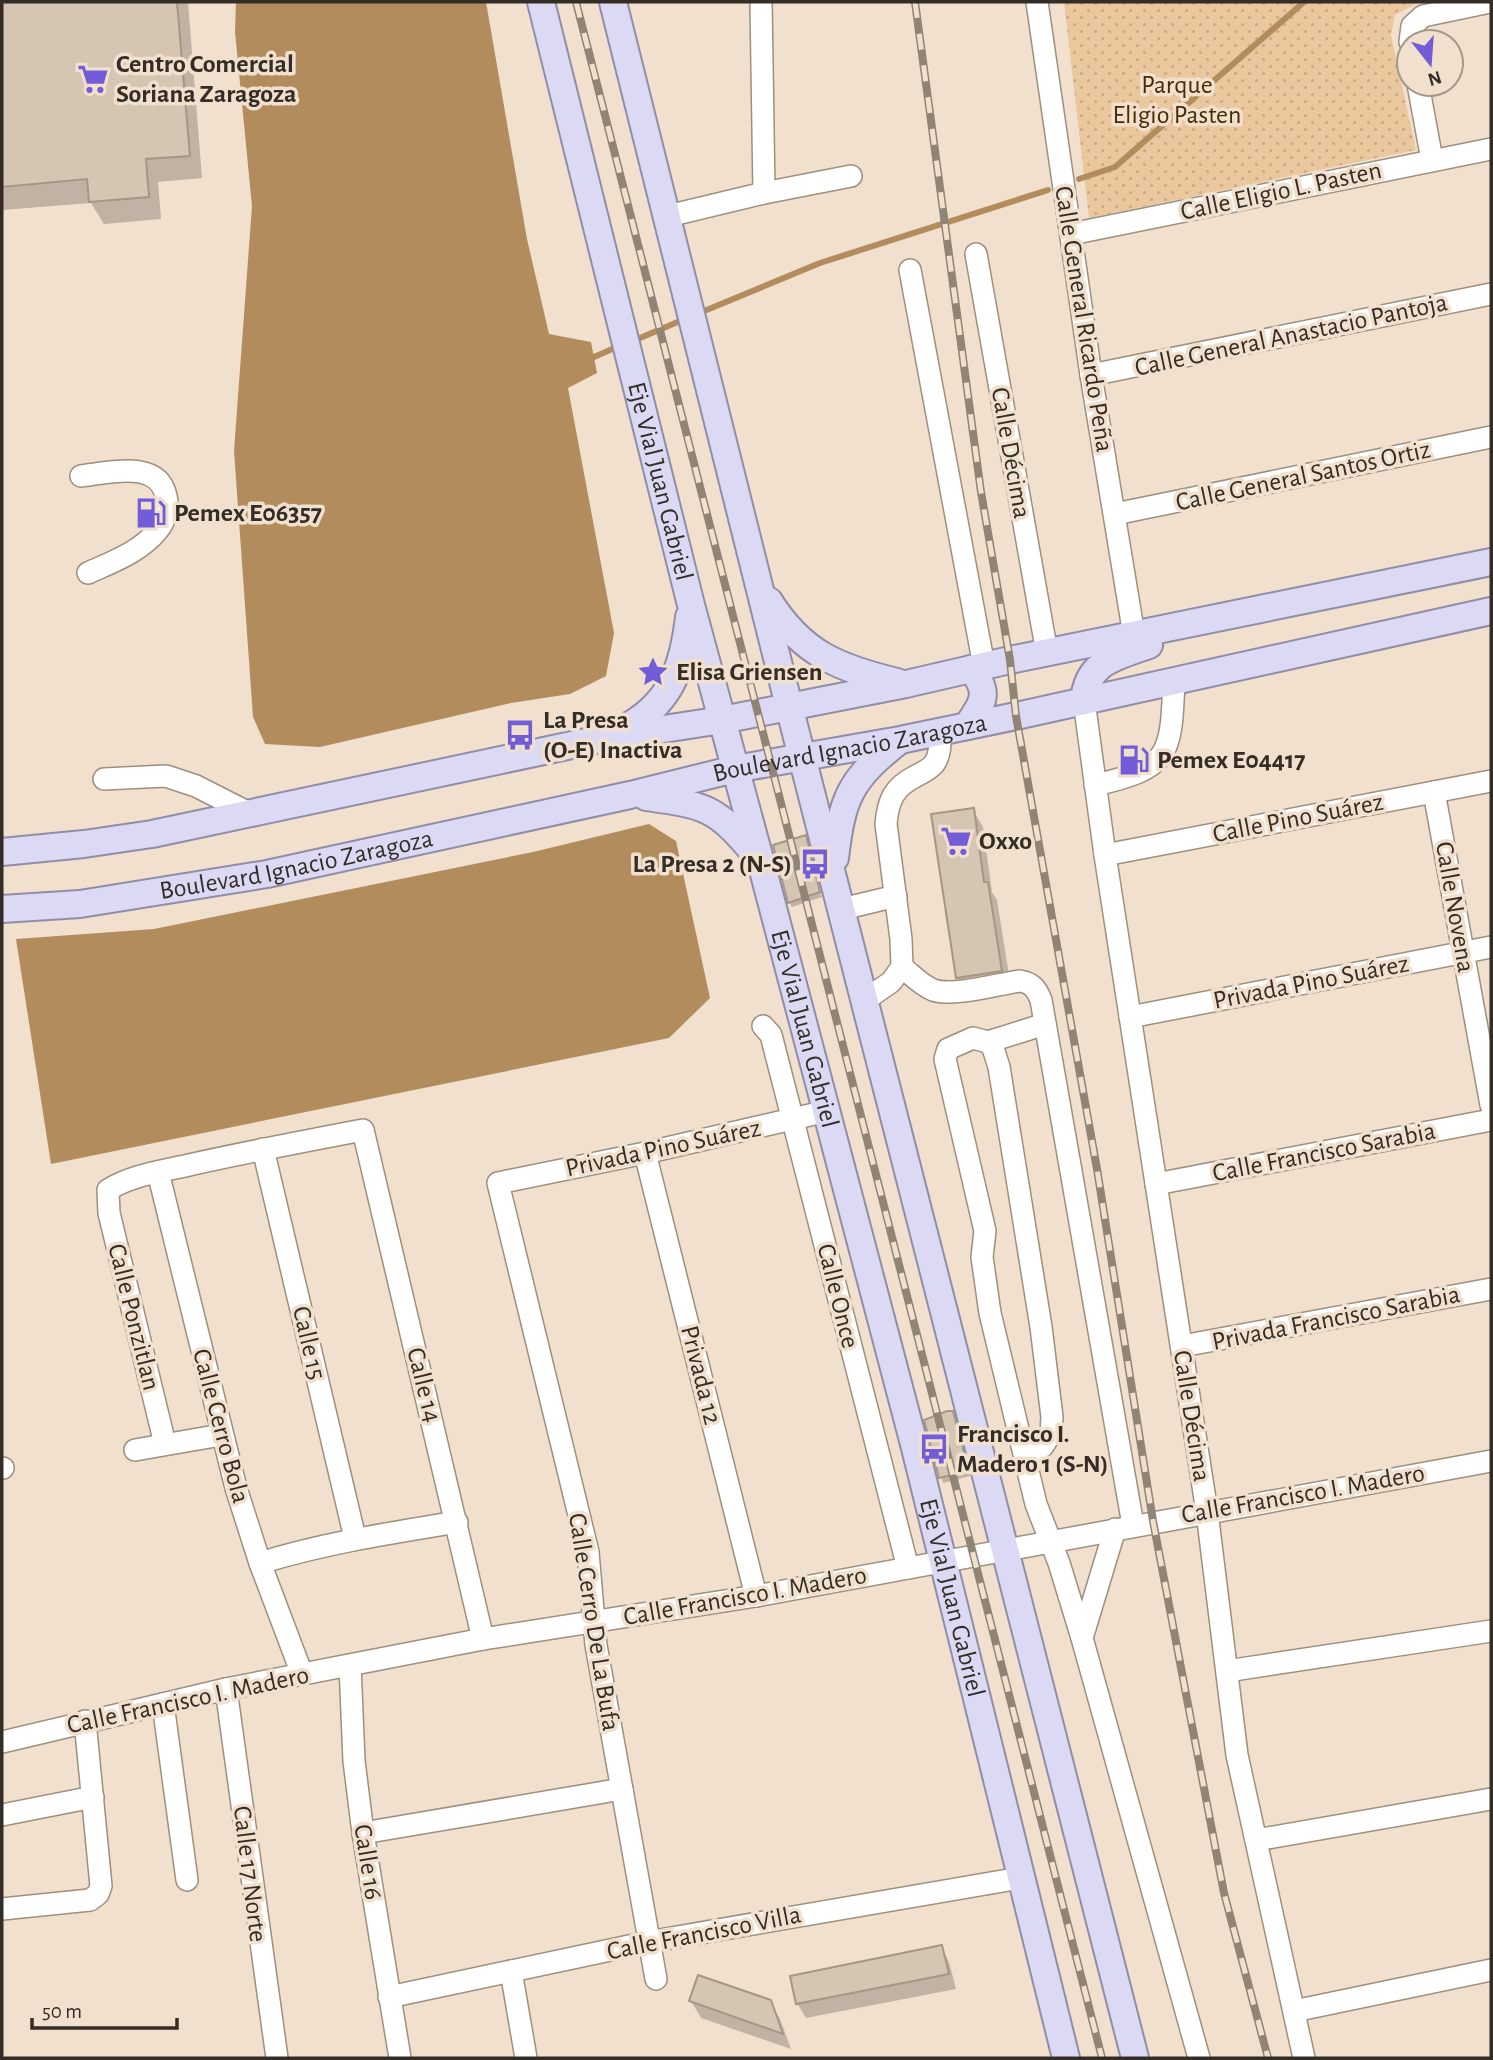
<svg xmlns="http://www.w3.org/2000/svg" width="1493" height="2060" viewBox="0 0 1493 2060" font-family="'Alegreya Sans',sans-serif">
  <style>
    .park { fill: url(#park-dots) }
    .water { fill: #b38c5e }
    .shadow { fill: #0003 }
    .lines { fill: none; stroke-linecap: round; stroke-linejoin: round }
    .stream { stroke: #b38c5e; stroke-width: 6 }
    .building { fill: #d5c5b3; stroke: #a59685; stroke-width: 2 }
    .minor-casing { stroke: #9e8f7e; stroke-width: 24 }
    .major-casing { stroke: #918da7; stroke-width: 30 }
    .minor { stroke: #fff; stroke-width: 21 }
    .major { stroke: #dbd9f4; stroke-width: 26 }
    .rail-casing { stroke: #908477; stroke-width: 8 }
    .rail { stroke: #f0e0cd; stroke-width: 5; stroke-dasharray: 16; stroke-linecap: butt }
    .labels { text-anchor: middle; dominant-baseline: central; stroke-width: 7; stroke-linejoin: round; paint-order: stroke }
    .poi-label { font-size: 26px; font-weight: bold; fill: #342d26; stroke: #f0e0cd; text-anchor: start }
    .park-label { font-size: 26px; fill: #462b03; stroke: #f0e0cd }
    .street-label { font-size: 26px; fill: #342d26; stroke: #f0e0cd }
  </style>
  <defs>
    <pattern id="park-dots" width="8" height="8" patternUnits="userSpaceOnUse" patternTransform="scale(1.75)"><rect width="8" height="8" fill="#ebc79e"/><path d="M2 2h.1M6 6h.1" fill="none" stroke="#caab88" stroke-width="1.8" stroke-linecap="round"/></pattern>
  </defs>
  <rect width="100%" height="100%" fill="#f0e0cd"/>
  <polygon class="park" points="1064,2 1419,2 1395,15 1391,35 1416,150 1089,218"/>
  <g class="water">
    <polygon points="236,2 486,2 527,239 549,334 591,342 597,373 568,388 614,633 606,676 570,694 511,703 320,747 265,744 253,717 234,451 252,206 235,32"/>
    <polygon points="649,824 676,841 710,998 669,1038 51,1164 16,939 154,929 533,852"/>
  </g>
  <g class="shadow">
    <polygon points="2,2 188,2 202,178 158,182 161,219 104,224 91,203 2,210"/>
    <polygon points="973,810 983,827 992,892 997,900 1011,988 967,995 958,978 933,815"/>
    <polygon points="805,837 822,897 792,907 789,902"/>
    <polygon points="952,1413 970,1476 943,1483 926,1421"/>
    <polygon points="941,1947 949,1962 956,1989 806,2018 797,2003"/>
    <polygon points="691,2001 770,2001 780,2019 791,2049 701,2018"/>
  </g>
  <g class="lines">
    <g class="stream">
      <polyline points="1079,179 1115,167 1304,2"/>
      <polyline points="697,314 820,263 1048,190"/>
      <polyline points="633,341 687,318"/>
      <polyline points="594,357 619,346"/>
    </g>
  </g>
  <g class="building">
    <polygon points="2,2 177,2 190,156 146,159 149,197 89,202 87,179 2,187"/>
    <polygon points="974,808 984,882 988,882 1002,971 956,978 931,814"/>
    <polygon points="806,835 820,892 788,903 773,845"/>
    <polygon points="947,1411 953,1411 969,1471 939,1478 924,1420"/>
    <polygon points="942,1945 949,1974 796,2004 790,1976"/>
    <polygon points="698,1975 771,2000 783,2034 689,2001"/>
  </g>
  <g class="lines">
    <g class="minor-casing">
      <g id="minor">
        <polyline points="761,2 764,193"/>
        <polyline points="1037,2 1091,375 1134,635"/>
        <polyline points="1410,42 1412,26 1423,16 1490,2"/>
        <polyline points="1418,84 1432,160"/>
        <polyline points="668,216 764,193 851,176"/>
        <polyline points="1071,234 1491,149"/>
        <polyline points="976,254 1047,653"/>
        <polyline points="910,270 984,666"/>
        <polyline points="1091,375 1491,294"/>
        <path d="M81,476c27,-3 77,-17 85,20 3,12 -1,26 -9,35 -17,21 -45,31 -69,42"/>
        <polyline points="1115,514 1491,437"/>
        <polyline points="1084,701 1105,855 1207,1512 1237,1755 1304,2058"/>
        <polyline points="104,779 166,776 196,786 251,814"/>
        <path d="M1095,785c76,-17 76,-30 79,-105"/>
        <polyline points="1434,792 1491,1105"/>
        <polyline points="1105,855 1491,781"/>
        <polyline points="842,909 896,896"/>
        <path d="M902,967c10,8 19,18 31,23 21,7 64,-6 87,-9 12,2 16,7 21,19l92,525"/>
        <path d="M865,1000l26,-18 11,-15 -1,-28 -15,-115c2,-24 8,-37 30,-48 6,-3 14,-7 18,-12 7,-10 6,-22 6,-33"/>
        <polyline points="1130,1017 1491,947"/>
        <polyline points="763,1026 771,1035 908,1568"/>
        <polyline points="988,1042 1045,1024"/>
        <polyline points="263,1149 355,1538"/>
        <polyline points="645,1153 756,1596"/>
        <polyline points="158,1172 236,1488 260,1563 302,1674"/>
        <polyline points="1156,1184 1491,1120"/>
        <polyline points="1182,1346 1491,1289"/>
        <path d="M165,1444l-56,-231 -1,-23c23,-15 55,-19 81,-25 58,-13 116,-24 174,-35l120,509"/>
        <polyline points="135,1450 221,1435"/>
        <polyline points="1025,1458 1043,1446 1051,1433 1052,1417 1041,1327 999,1067 993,1048 988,1042 973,1038 948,1049 945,1059 985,1231 982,1257 990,1313 1036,1504 1059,1563 1082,1638 1199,2058"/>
        <polyline points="2,1468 3,1468"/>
        <path d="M260,1563c65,-20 130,-30 197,-41"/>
        <polyline points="1082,1638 1115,1529"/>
        <polyline points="350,1665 354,1761 363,1833 400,2058"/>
        <polyline points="1227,1671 1491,1631"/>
        <polyline points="226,1689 277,2058"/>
        <polyline points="163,1704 187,1880"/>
        <polyline points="2,1742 226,1689 483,1639 756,1596 1491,1461"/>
        <polyline points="2,1815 93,1797"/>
        <polyline points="363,1833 622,1789"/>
        <polyline points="1256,1840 1491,1799"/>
        <polyline points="2,1909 90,1900 98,1894 101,1886 85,1721"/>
        <polyline points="511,1971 526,2058"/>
        <polyline points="656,1979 596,1645 588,1552 498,1183 645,1153 827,1111"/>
        <polyline points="389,1997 648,1942 1020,1878"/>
        <polyline points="1294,2011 1491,1970"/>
      </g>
    </g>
    <g class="major-casing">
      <g id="major">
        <path id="s1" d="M541,2l150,603 73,269 151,574 151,610"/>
        <polyline points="613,2 789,706 1135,2058"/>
        <path d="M769,601c33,53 70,67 128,81"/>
        <path d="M1084,701c3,-40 32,-44 65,-56"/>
        <path d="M967,726c16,-23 24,-33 4,-57"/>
        <path d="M621,730c49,-24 62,-62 68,-113"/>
        <path d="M646,797c59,8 70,10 109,57"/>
        <polyline points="2,852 84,844 152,834 605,738 722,720 906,684 1010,660 1491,562"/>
        <path d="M835,858c7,-60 15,-79 64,-117"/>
        <path id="s2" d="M2,909l78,-5 187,-30 363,-79 105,-26 165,-29 116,-24 475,-105"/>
      </g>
    </g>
    <use href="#minor" class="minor"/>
    <use href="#major" class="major"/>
    <g class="rail-casing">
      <g id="rail">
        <polyline points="576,2 1102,2058"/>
        <polyline points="915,2 981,492 1010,660 1016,716 1097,1169 1153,1521 1224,1893 1268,2058"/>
      </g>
    </g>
    <use href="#rail" class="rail"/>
  </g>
  <defs>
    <g id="supermarket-bare" transform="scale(2.415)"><path d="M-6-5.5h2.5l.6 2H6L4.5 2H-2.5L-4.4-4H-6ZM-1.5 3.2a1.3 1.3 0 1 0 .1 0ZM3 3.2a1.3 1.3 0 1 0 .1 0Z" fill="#735cd7" stroke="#f0e0cd" stroke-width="2.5" paint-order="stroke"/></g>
    <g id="fuel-bare" transform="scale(2.415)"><path d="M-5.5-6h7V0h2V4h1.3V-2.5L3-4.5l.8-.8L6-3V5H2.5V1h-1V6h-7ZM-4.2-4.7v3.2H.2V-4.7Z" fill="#735cd7" stroke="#f0e0cd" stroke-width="2.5" paint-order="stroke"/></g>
    <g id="sight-bare" transform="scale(2.415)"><path d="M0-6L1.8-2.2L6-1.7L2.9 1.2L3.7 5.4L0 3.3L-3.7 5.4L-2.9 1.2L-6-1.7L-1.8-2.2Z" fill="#735cd7" stroke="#f0e0cd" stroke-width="2.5" paint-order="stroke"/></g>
    <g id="bus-bare" transform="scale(2.415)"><path d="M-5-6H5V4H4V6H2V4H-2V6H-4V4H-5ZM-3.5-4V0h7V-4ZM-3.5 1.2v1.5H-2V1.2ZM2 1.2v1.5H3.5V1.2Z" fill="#735cd7" stroke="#f0e0cd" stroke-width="2.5" paint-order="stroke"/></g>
  </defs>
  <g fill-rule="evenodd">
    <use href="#supermarket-bare" x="93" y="79"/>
    <use href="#fuel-bare" x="151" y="513"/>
    <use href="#sight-bare" x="653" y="672"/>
    <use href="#bus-bare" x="520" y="735"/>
    <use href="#fuel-bare" x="1134" y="760"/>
    <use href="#supermarket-bare" x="956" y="841"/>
    <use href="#bus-bare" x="815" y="864"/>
    <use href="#bus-bare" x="934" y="1449"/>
  </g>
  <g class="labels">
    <g class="poi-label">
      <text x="116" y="64">Centro Comercial<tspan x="116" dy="30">Soriana Zaragoza</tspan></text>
      <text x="174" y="513">Pemex E06357</text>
      <text x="676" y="672">Elisa Griensen</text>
      <text x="543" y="720">La Presa<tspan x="543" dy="30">(O-E) Inactiva</tspan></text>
      <text x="1157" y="760">Pemex E04417</text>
      <text x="979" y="841">Oxxo</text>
      <text x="792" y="864" text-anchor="end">La Presa 2 (N-S)</text>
      <text x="957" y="1434">Francisco I.<tspan x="957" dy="30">Madero 1 (S-N)</tspan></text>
    </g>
    <g class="park-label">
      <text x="1177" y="85">Parque<tspan x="1177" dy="30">Eligio Pasten</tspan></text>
    </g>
    <g class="street-label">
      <text transform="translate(1281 191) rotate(-12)">Calle Eligio L. Pasten</text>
      <text transform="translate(1084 319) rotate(81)">Calle General Ricardo Peña</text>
      <text transform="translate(1291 335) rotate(-12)">Calle General Anastacio Pantoja</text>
      <text transform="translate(1011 453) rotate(80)">Calle Décima</text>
      <text transform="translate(1303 476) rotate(-12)">Calle General Santos Ortiz</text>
      <text stroke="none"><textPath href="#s1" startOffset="494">Eje Vial Juan Gabriel</textPath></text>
      <text stroke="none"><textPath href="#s2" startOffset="864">Boulevard Ignacio Zaragoza</textPath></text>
      <text transform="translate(1298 818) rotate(-11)">Calle Pino Suárez</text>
      <text stroke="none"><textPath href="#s2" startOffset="298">Boulevard Ignacio Zaragoza</textPath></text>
      <text transform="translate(1455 907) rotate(80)">Calle Novena</text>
      <text transform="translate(1311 982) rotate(-11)">Privada Pino Suárez</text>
      <text stroke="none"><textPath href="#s1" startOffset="1060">Eje Vial Juan Gabriel</textPath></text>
      <text transform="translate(663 1148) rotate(-12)">Privada Pino Suárez</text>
      <text transform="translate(1324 1152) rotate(-11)">Calle Francisco Sarabia</text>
      <text transform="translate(838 1296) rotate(76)">Calle Once</text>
      <text transform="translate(134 1317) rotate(76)">Calle Ponzitlan</text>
      <text transform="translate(1336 1318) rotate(-11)">Privada Francisco Sarabia</text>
      <text transform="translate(309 1343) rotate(77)">Calle 15</text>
      <text transform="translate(701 1375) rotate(76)">Privada 12</text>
      <text transform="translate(424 1385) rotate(76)">Calle 14</text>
      <text transform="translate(1192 1416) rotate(81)">Calle Décima</text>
      <text transform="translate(221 1426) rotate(75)">Calle Cerro Bola</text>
      <text transform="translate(1303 1494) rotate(-10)">Calle Francisco I. Madero</text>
      <text transform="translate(745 1596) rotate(-10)">Calle Francisco I. Madero</text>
      <text stroke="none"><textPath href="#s1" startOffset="1648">Eje Vial Juan Gabriel</textPath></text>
      <text transform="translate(594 1622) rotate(81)">Calle Cerro De La Bufa</text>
      <text transform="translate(188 1700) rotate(-12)">Calle Francisco I. Madero</text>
      <text transform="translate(368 1862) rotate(81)">Calle 16</text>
      <text transform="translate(250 1874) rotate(83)">Calle 17 Norte</text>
      <text transform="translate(704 1933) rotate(-11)">Calle Francisco Villa</text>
    </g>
  </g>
  <rect width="1493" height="2060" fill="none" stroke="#342d26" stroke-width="7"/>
  <g transform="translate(1430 63) rotate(163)"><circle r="33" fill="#f0e0cd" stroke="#a5988a" stroke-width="2"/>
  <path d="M0-5L12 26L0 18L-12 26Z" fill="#735cd7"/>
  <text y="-10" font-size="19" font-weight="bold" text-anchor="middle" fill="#342d26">N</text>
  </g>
  <path d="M32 2018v10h145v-10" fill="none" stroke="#342d26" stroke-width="3.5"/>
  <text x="42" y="2018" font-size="21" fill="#342d26" stroke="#f0e0cd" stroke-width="5" paint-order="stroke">50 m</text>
</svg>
